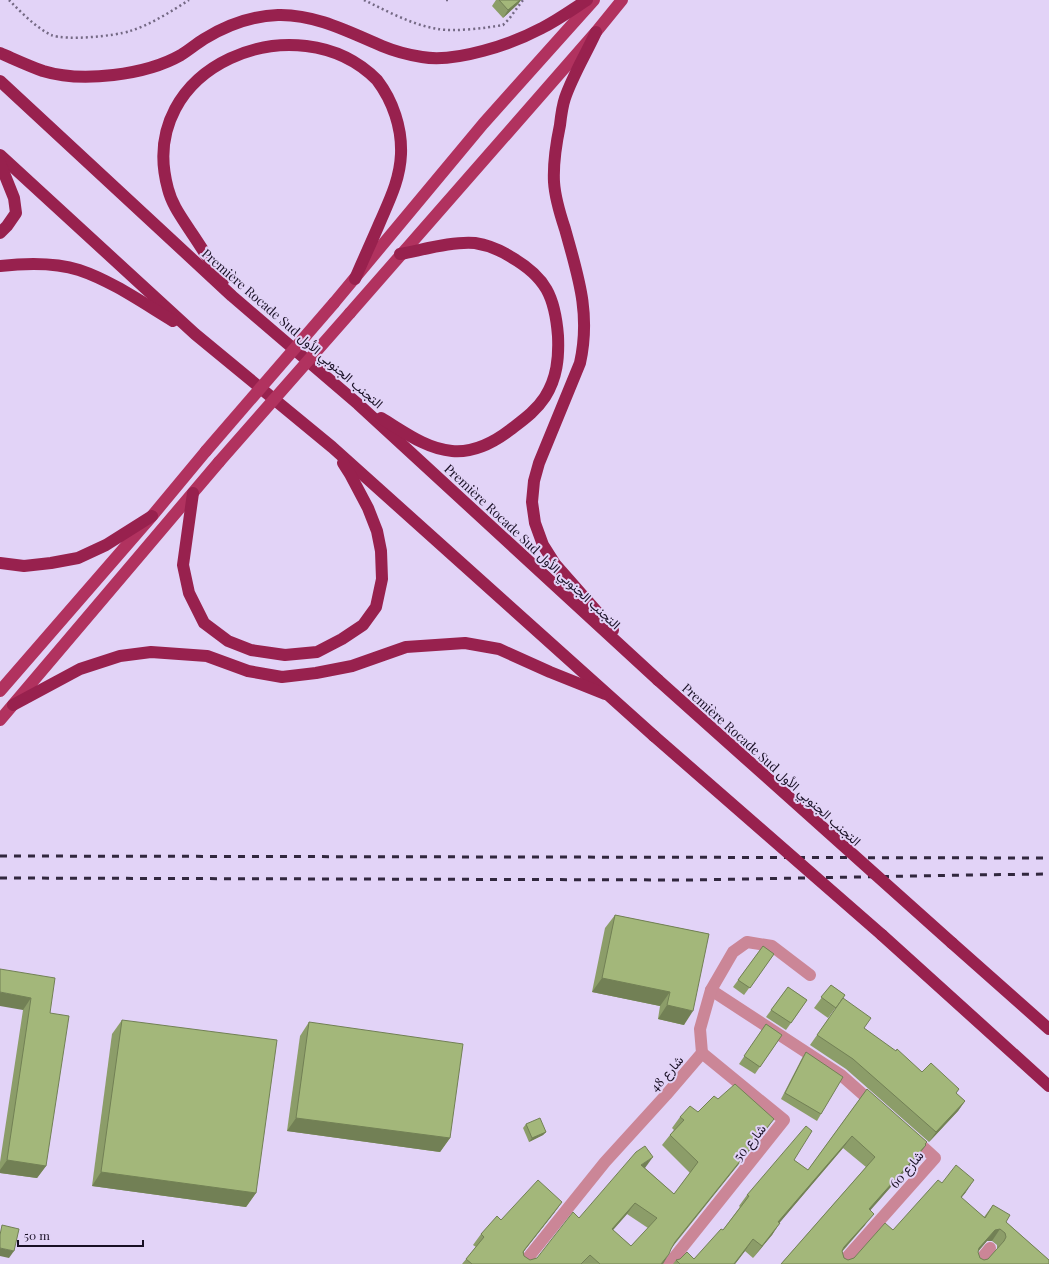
<svg xmlns="http://www.w3.org/2000/svg" width="1049" height="1264" viewBox="0 0 1049 1264" font-family="'Playfair Display',Vazirmatn,serif">
  <style>
    .lines { fill: none; stroke-linecap: round; stroke-linejoin: round }
    .path { stroke: #746984; stroke-width: 2.5; stroke-dasharray: 2 3; stroke-linecap: butt }
    .minor { stroke: #cb8697; stroke-width: 12 }
    .major { stroke: #b1325f; stroke-width: 12 }
    .highway { stroke: #98214e; stroke-width: 12 }
    .rail { stroke: #31273e; stroke-width: 3; stroke-dasharray: 7 7; stroke-linecap: butt }
    .major-bridge { stroke: #b1325f; stroke-width: 12 }
    .highway-bridge { stroke: #98214e; stroke-width: 12 }
    .wall { fill: #8c9d69; fill-rule: evenodd }
    .shaded-wall { fill: #728055 }
    .building { fill: #a3b77a; stroke: #728055; fill-rule: evenodd }
    .labels { text-anchor: middle; dominant-baseline: central; stroke-width: 4; stroke-linejoin: round; paint-order: stroke }
    .street-label { font-size: 13px; fill: #180f24; stroke: #e2d3f7 }
  </style>
  <rect width="100%" height="100%" fill="#e2d3f7"/>
  <g class="lines">
    <g class="path">
      <path d="M9,0c12,12 26,27 42,35 15,6 64,1 79,-4 20,-6 42,-20 59,-31"/>
      <path d="M364,0c23,11 48,25 74,29 15,3 49,-1 65,-4l6,-6 14,-19"/>
      <polyline points="446,0 451,0"/>
    </g>
    <g class="minor">
      <polyline points="711,990 841,1075 875,1105"/>
      <polyline points="523,1264 605,1162 666,1095 702,1053 700,1029 711,990 733,952 747,942 772,946 810,975"/>
      <polyline points="669,1264 784,1120 702,1053"/>
      <polyline points="841,1264 935,1158 912,1137"/>
      <polyline points="977,1264 990,1248"/>
    </g>
    <g class="major">
      <polyline points="334,303 483,124 594,0"/>
      <polyline points="350,313 596,32 622,0"/>
      <polyline points="0,691 152,516 206,451"/>
      <polyline points="0,720 219,462"/>
    </g>
    <g class="highway">
      <path d="M596,32c-10,22 -23,43 -31,66 -3,9 -4,18 -5,27 -4,19 -7,37 -6,57 1,16 6,32 11,47 13,47 26,84 15,134l-41,100 -5,18 -2,21 3,21 8,22 12,19 58,66"/>
      <path d="M0,53c14,6 29,13 43,18 39,12 103,4 138,-16 8,-5 15,-11 23,-16 23,-14 48,-23 74,-24 37,-1 71,17 104,31 12,5 27,9 40,11 34,6 90,-13 120,-29 16,-8 31,-19 45,-28"/>
      <polyline points="0,81 232,296 358,404 658,680"/>
      <polyline points="0,155 195,334 332,447 654,736"/>
      <polyline points="0,163 14,198 16,213 7,226 0,233"/>
      <path d="M0,266c26,-3 54,-4 79,4 33,11 64,33 94,51"/>
      <path d="M223,281c-11,-16 -21,-33 -32,-49 -9,-14 -19,-27 -23,-43 -34,-123 130,-189 209,-109 16,21 25,48 24,74 -1,25 -11,45 -21,68 -8,19 -17,38 -25,57"/>
      <path d="M381,418c22,13 45,31 71,33 22,2 41,-8 58,-21 13,-10 26,-19 35,-33 12,-19 14,-39 13,-61 -3,-39 -12,-59 -47,-79 -11,-7 -23,-12 -36,-14 -22,-2 -53,7 -75,11"/>
      <polyline points="193,493 183,565 189,593 204,623 228,641 251,650 285,655 317,652 342,639 363,625 376,607 382,579 381,551 377,531 368,508 350,474 343,463"/>
      <polyline points="0,563 24,566 51,563 78,558 106,545 152,516"/>
      <polyline points="13,705 80,669 120,656 151,652 207,656 248,671 282,677 316,673 352,666 406,647 465,643 499,649 550,672 605,694"/>
      <polyline points="882,935 1049,1086"/>
      <polyline points="952,943 1049,1029"/>
    </g>
    <g class="rail">
      <polyline points="0,856 1049,858"/>
      <polyline points="0,878 692,880 969,875 1049,874"/>
    </g>
    <g class="major-bridge">
      <polyline points="206,451 334,303"/>
      <polyline points="219,462 350,313"/>
    </g>
    <g class="highway-bridge">
      <polyline points="658,680 952,943"/>
      <polyline points="654,736 882,935"/>
    </g>
  </g>
  <g class="wall">
    <polygon points="496,0 521,0 518,4 503,18 492,6"/>
    <polygon points="615,915 709,934 684,1025 658,1019 660,1006 592,992 605,928"/>
    <polygon points="763,946 774,954 744,995 733,987"/>
    <polygon points="0,969 50,1013 46,1166 37,1178 0,1173 0,1162 23,1010"/>
    <polygon points="831,985 845,995 828,1018 814,1008"/>
    <polygon points="788,987 807,1000 786,1030 766,1017"/>
    <polygon points="843,998 864,1028 922,1072 959,1089 956,1093 965,1101 958,1111 929,1142 846,1069 810,1045"/>
    <polygon points="122,1020 256,1193 246,1207 92,1186 112,1034"/>
    <polygon points="309,1022 450,1138 440,1152 287,1131 300,1036"/>
    <polygon points="766,1024 782,1035 755,1074 739,1064"/>
    <polygon points="806,1052 821,1114 817,1121 781,1099 802,1058"/>
    <path d="M867,1089l58,55 -7,12 -48,54 -5,15 -23,27 2,6 4,2 6,-2 39,-28 49,-47 24,9 -5,6 23,19 9,-12 13,17 43,38 -268,4 85,-97 -23,-19 -64,75 -7,12 -19,23 -8,-7 -10,13h-62l3,-4 18,-1 29,-29 17,-23 -1,-1 8,-11 47,-35 14,10zM987,1241h5l5,4v4l-9,10 -4,1 -4,-2 -2,-6z"/>
    <path d="M698,1112l68,18 -96,120 -7,14h-201l14,-17 -3,-2 8,-11 20,-14 61,-18 -8,11 -30,38v5l6,4 7,-2 42,-40 66,-50 29,26 16,-21 -28,-28 12,-15 -2,-2 8,-11zM627,1214l21,14 -17,18 -18,-16z"/>
    <polygon points="526,1124 546,1132 543,1135 529,1142 523,1128"/>
  </g>
  <g class="shaded-wall">
    <polygon points="520,0 521,0 518,4 503,18 508,10"/>
    <polygon points="602,978 670,992 660,1006 592,992"/>
    <polygon points="0,992 31,998 23,1010 0,1006"/>
    <polygon points="667,1005 693,1011 684,1025 658,1019"/>
    <polygon points="965,1101 958,1111 929,1142 936,1132"/>
    <polygon points="296,1118 450,1138 440,1152 287,1131"/>
    <polygon points="774,1119 766,1130 667,1253 675,1242"/>
    <polygon points="546,1132 543,1135 529,1142 532,1138"/>
    <polygon points="852,1136 843,1148 770,1234 778,1222"/>
    <polygon points="926,1145 918,1156 861,1221 869,1209"/>
    <polygon points="653,1157 645,1168 633,1176 641,1165"/>
    <polygon points="7,1160 46,1166 37,1178 0,1173 0,1170"/>
    <polygon points="101,1172 256,1193 246,1207 92,1186"/>
    <polygon points="974,1180 966,1192 952,1209 961,1197"/>
    <polygon points="562,1202 554,1213 517,1260 525,1249"/>
    <polygon points="635,1203 627,1214 604,1240 612,1229"/>
    <polygon points="874,1214 865,1225 835,1259 844,1247"/>
    <polygon points="780,1223 772,1235 753,1258 762,1246"/>
    <polygon points="1000,1229 992,1241 987,1241 971,1259 979,1248 995,1230"/>
    <polygon points="753,1239 745,1251 735,1264 734,1264"/>
    <polygon points="0,1248 14,1251 9,1258 0,1256"/>
    <polygon points="669,1254 663,1264 661,1264"/>
  </g>
  <g class="building">
    <polygon points="499,0 520,0 508,10"/>
    <polygon points="615,915 709,934 693,1011 667,1005 670,992 602,978"/>
    <polygon points="763,946 774,954 750,988 738,980"/>
    <polygon points="0,969 55,978 50,1013 69,1016 46,1166 7,1160 31,998 0,992"/>
    <polygon points="831,985 845,995 836,1008 821,997"/>
    <polygon points="788,987 807,1000 791,1023 771,1010"/>
    <polygon points="843,998 871,1018 864,1028 896,1051 897,1049 922,1072 931,1063 959,1089 956,1093 965,1101 936,1132 853,1059 817,1035"/>
    <polygon points="122,1020 277,1040 256,1193 101,1172"/>
    <polygon points="309,1022 463,1044 450,1138 296,1118"/>
    <polygon points="766,1024 782,1035 760,1067 744,1056"/>
    <polygon points="806,1052 843,1077 821,1114 785,1093"/>
    <path d="M735,1084l39,35 -99,123 -4,7 -2,5 -8,10h-61l-10,-9 -9,9h-109l-6,-5 18,-22 -3,-3 16,-18 4,4 37,-40 24,22 -37,47 -2,3 1,4 6,4 7,-2 36,-46 6,6 57,-66 9,-6 8,11 -12,8 33,29 24,-32 -28,-27 14,-15 -4,-3 10,-11 8,6 16,-16 4,3zM635,1203l22,15 -26,28 -19,-17z"/>
    <path d="M867,1089l60,53 -2,2 1,1 -57,64 5,5 -30,33 -2,4 2,7 4,2 6,-2 31,-35 8,7 45,-50 4,3 14,-18 18,15 -13,17 24,21 8,-13 17,10 -4,7 43,38v4h-268l94,-107 -23,-21 -74,86 2,1 -18,23 -9,-7 -19,25h-54l-4,-4 4,-1 7,-7 7,7 27,-30 2,1 26,-34 -2,-1 59,-69 6,5 -18,29 14,10zM1000,1229l5,4 1,4 -2,4 -16,18 -4,1 -4,-2 -2,-6 1,-4 16,-18z"/>
    <polygon points="540,1118 546,1132 532,1138 526,1124"/>
    <polygon points="2,1225 19,1229 14,1251 0,1248 0,1235"/>
  </g>
  <g class="labels">
    <g class="street-label">
      <text transform="translate(293 328) rotate(41)">Première Rocade Sud التجنب الجنوبي الأول</text>
      <text transform="translate(533 546) rotate(43)">Première Rocade Sud التجنب الجنوبي الأول</text>
      <text transform="translate(772 764) rotate(42)">Première Rocade Sud التجنب الجنوبي الأول</text>
      <text transform="translate(666 1073) rotate(-49)">شارع 48</text>
      <text transform="translate(749 1142) rotate(-51)">شارع 50</text>
      <text transform="translate(906 1169) rotate(-50)">شارع 60</text>
    </g>
  </g>
  <path d="M18 1240v6h125v-6" fill="none" stroke="#180f24" stroke-width="2"/>
  <text x="24" y="1240" font-size="12" fill="#180f24" stroke="#e2d3f7" stroke-width="3" paint-order="stroke">50 m</text>
</svg>
